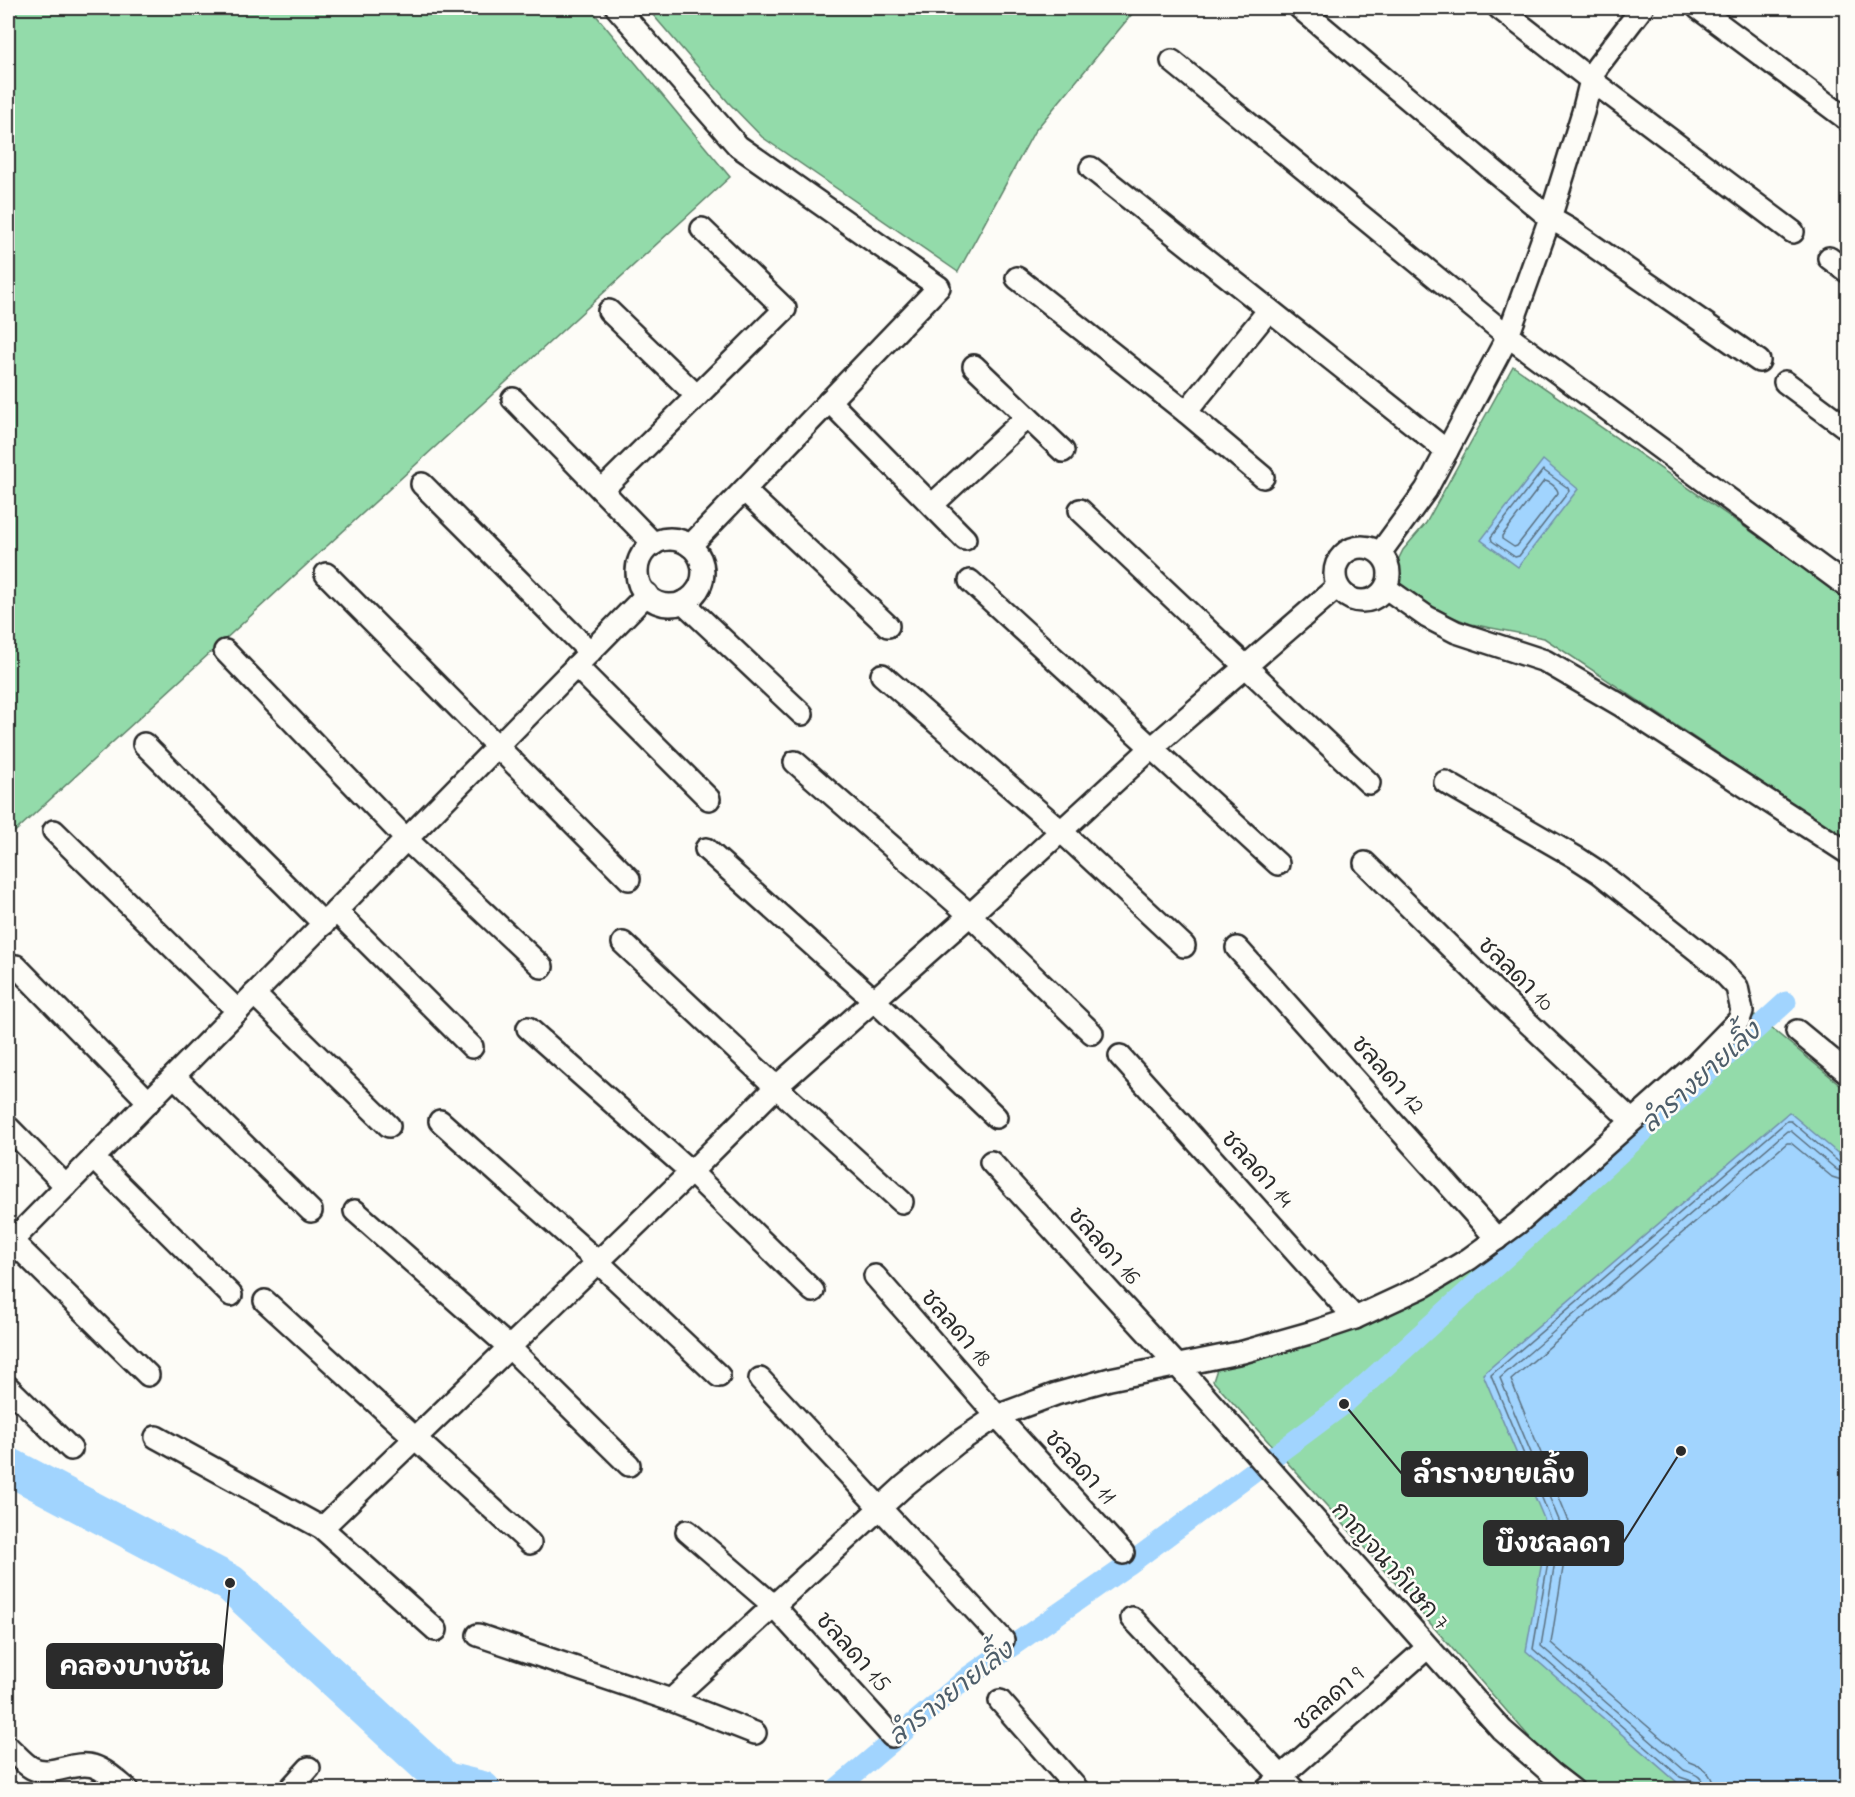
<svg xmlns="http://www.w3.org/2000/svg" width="1855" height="1797" viewBox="0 0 1855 1797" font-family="'Indie Flower','Playpen Sans Thai',sans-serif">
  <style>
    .green { fill: #93dbaa; stroke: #5f836a; stroke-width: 1.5 }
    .water { fill: #a1d4fe; stroke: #7290aa; stroke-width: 1.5 }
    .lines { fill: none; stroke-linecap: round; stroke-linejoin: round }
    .shore { stroke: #5a6f7f; stroke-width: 1.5 }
    .canal { stroke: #a1d4fe; stroke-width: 21 }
    .river { stroke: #a1d4fe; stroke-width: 38 }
    .street-casing { stroke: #2b2b2b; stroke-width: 26 }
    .street { stroke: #fdfcf7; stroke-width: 21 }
    .labels { text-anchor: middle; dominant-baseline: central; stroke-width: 5; stroke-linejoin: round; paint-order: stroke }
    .street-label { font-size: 24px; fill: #2b2b2b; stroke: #fdfcf7 }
    .water-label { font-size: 26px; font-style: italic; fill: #4e5e6a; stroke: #fdfcf7 }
    .leader { fill: none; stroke: #2b2b2b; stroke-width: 2 }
    .callout-dot { fill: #2b2b2b; stroke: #fdfcf7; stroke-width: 2 }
    .callout { fill: #2b2b2b; stroke: #2b2b2b; stroke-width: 2 }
    .callout-label { font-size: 26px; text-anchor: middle; font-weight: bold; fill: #fff }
  </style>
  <rect width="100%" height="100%" fill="#fdfcf7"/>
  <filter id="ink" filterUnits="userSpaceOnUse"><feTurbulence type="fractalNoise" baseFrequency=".0167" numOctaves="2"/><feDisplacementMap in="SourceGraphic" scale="12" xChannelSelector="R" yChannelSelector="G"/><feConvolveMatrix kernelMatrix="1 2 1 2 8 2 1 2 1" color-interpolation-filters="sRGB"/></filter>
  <g filter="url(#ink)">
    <g class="green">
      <polygon points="8,8 590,8 730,177 8,838"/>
      <polygon points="647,8 1137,8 1034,132 958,272 762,137 728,102"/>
      <polygon points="1513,366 1847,598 1847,839 1544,638 1471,624 1400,597 1398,581 1394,568 1403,550 1426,523"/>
      <polygon points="1755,1015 1847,1090 1847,1789 1581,1789 1566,1779 1347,1528 1213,1381 1217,1369 1346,1325 1460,1279 1573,1197"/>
    </g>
    <g class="water">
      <polygon points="1543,460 1578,489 1518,567 1481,540"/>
      <polygon points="1789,1112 1847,1161 1847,1789 1700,1789 1678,1783 1526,1651 1548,1528 1483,1374"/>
    </g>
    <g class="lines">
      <g class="shore">
        <polygon points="1543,470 1568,488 1569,491 1519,556 1515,557 1492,541 1491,537"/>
        <path d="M1544,481c5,0 14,7 14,12l-41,53 -3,1 -12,-8v-3z"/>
        <polyline points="1697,1790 1695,1782 1680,1777 1533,1649 1554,1527 1491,1375 1787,1121 1791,1121 1841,1164 1848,1165"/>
        <path d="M1704,1790c0,-14 -9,-16 -20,-20l-143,-124 20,-121 -61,-147 287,-247h4l46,39 11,3"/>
        <path d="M1714,1790c-1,-17 -11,-23 -25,-28l-138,-119 19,-119 -59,-144 276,-237h4l41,34 16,5"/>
      </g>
      <polyline class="canal" points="835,1790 969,1676 1128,1565 1344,1404 1786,1002"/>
      <polyline class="river" points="8,1466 230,1583 445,1781 482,1790"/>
      <g class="street-casing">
        <g id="street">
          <polyline points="617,8 738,146 939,287 690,546"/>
          <polyline points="1300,8 1550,218 1569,229 1759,361"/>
          <polyline points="1499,8 1591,80 1793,232"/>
          <polyline points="1698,8 1848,120"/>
          <polyline points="1172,61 1508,336 1848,587"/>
          <polyline points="1091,168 1447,451"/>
          <polyline points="1829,258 1848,272"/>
          <polyline points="1017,278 1186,412 1263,477"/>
          <polyline points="609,311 697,396"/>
          <polyline points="974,366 1063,451"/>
          <polyline points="1785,382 1848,429"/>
          <polyline points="513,399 654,544"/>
          <polyline points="829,401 965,539"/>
          <polyline points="1186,412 1269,310"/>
          <polyline points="422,484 590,652"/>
          <polyline points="602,490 785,309 702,229"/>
          <polyline points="744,490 888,626"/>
          <polyline points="932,505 1027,417"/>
          <polyline points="1080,510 1369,783"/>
          <circle cx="670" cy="572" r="33"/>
          <circle cx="1362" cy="574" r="27"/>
          <polyline points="1380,553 1426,490 1508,336 1550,218 1583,112 1591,80 1597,67 1642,8"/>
          <polyline points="326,574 629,879"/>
          <polyline points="970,581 1278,864"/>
          <polyline points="1386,588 1427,617 1456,632 1545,661 1622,706 1848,853"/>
          <polyline points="683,602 802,714"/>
          <polyline points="225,651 406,839 542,967"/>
          <polyline points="576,666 709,799"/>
          <polyline points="882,675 1061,831 1184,946"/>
          <polyline points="144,744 324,924"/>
          <polyline points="795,762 970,915 1092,1033"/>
          <polyline points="54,831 238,1011"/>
          <polyline points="706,849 874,1000 996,1117"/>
          <polyline points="1365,863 1506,1002 1631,1120"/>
          <polyline points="336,911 472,1047"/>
          <polyline points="623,943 776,1087 902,1202"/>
          <polyline points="1237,948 1497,1239"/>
          <polyline points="16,966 149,1102"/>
          <polyline points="254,994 389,1126"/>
          <polyline points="528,1028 691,1172 813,1291"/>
          <polyline points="1797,1031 1848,1073"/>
          <polyline points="1120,1056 1355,1318"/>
          <polyline points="174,1076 311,1211"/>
          <polyline points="440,1121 598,1262 719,1376"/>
          <polyline points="8,1127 66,1186"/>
          <polyline points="93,1158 231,1295"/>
          <polyline points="991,1162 1178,1366 1502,1730 1551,1773 1573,1790"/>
          <polyline points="355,1211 509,1347 629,1465"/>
          <polyline points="12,1241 148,1375"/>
          <polyline points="8,1245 647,594"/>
          <polyline points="875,1276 997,1416 1123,1553"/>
          <polyline points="265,1301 530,1543"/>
          <polyline points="760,1379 1003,1640"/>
          <polyline points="8,1387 71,1449"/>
          <polyline points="156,1437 322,1528 436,1630"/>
          <polyline points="322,1528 691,1172 776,1087 970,915 1146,753 1337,587"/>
          <polyline points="687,1531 773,1605 892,1736"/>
          <polyline points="1132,1618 1294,1790"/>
          <polyline points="478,1635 671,1700 904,1486 957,1443 997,1416 1056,1394 1110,1379 1243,1352 1313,1332 1355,1318 1424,1286 1469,1259 1518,1223 1695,1065 1739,1020 1742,1011 1737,987 1718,967 1600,873 1577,858 1445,782"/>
          <polyline points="671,1700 755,1733"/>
          <polyline points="1000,1701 1078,1790"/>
          <path d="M8,1747c7,6 16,17 24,21 19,10 41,-8 61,-2 13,4 24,15 35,24"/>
          <polyline points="289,1790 309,1768"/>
          <polyline points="1266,1790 1427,1648"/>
        </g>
      </g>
      <use href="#street" class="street"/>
    </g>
  </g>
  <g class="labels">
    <g class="street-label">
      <text transform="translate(1515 975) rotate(44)">ชลลดา 10</text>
      <text transform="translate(1387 1076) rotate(48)">ชลลดา 12</text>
      <text transform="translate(1256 1170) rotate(48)">ชลลดา 14</text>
      <text transform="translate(1103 1247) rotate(48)">ชลลดา 16</text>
      <text transform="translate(955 1329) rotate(49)">ชลลดา 18</text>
      <text transform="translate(1079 1468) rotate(47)">ชลลดา 11</text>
      <text transform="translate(1389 1567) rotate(48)">กาญจนาภิเษก 7</text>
      <text transform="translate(852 1653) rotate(48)">ชลลดา 15</text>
      <text transform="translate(1330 1700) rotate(-41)">ชลลดา 9</text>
    </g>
    <g class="water-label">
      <text transform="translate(1702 1079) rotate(-42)">ลำรางยายเลิ้ง</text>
      <text transform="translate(952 1695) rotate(-38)">ลำรางยายเลิ้ง</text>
    </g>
  </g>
  <path class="leader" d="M1344 1404L1402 1474M1681 1451L1623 1543M230 1583L222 1666"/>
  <g class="callout-dot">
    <circle cx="1344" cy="1404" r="6"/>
    <circle cx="1681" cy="1451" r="6"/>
    <circle cx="230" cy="1583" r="6"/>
  </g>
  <g class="callout">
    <rect x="1402" y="1452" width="185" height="44" rx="6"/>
    <rect x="1484" y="1521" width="139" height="44" rx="6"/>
    <rect x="47" y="1644" width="175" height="44" rx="6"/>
  </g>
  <g class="callout-label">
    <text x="1494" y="1483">ลำรางยายเลิ้ง</text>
    <text x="1553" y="1552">บึงชลลดา</text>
    <text x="135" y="1675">คลองบางชัน</text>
  </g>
  <rect width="1855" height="1797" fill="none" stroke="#fdfcf7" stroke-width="30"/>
  <rect x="15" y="15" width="1825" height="1767" fill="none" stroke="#2b2b2b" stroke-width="2" filter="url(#ink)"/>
</svg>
